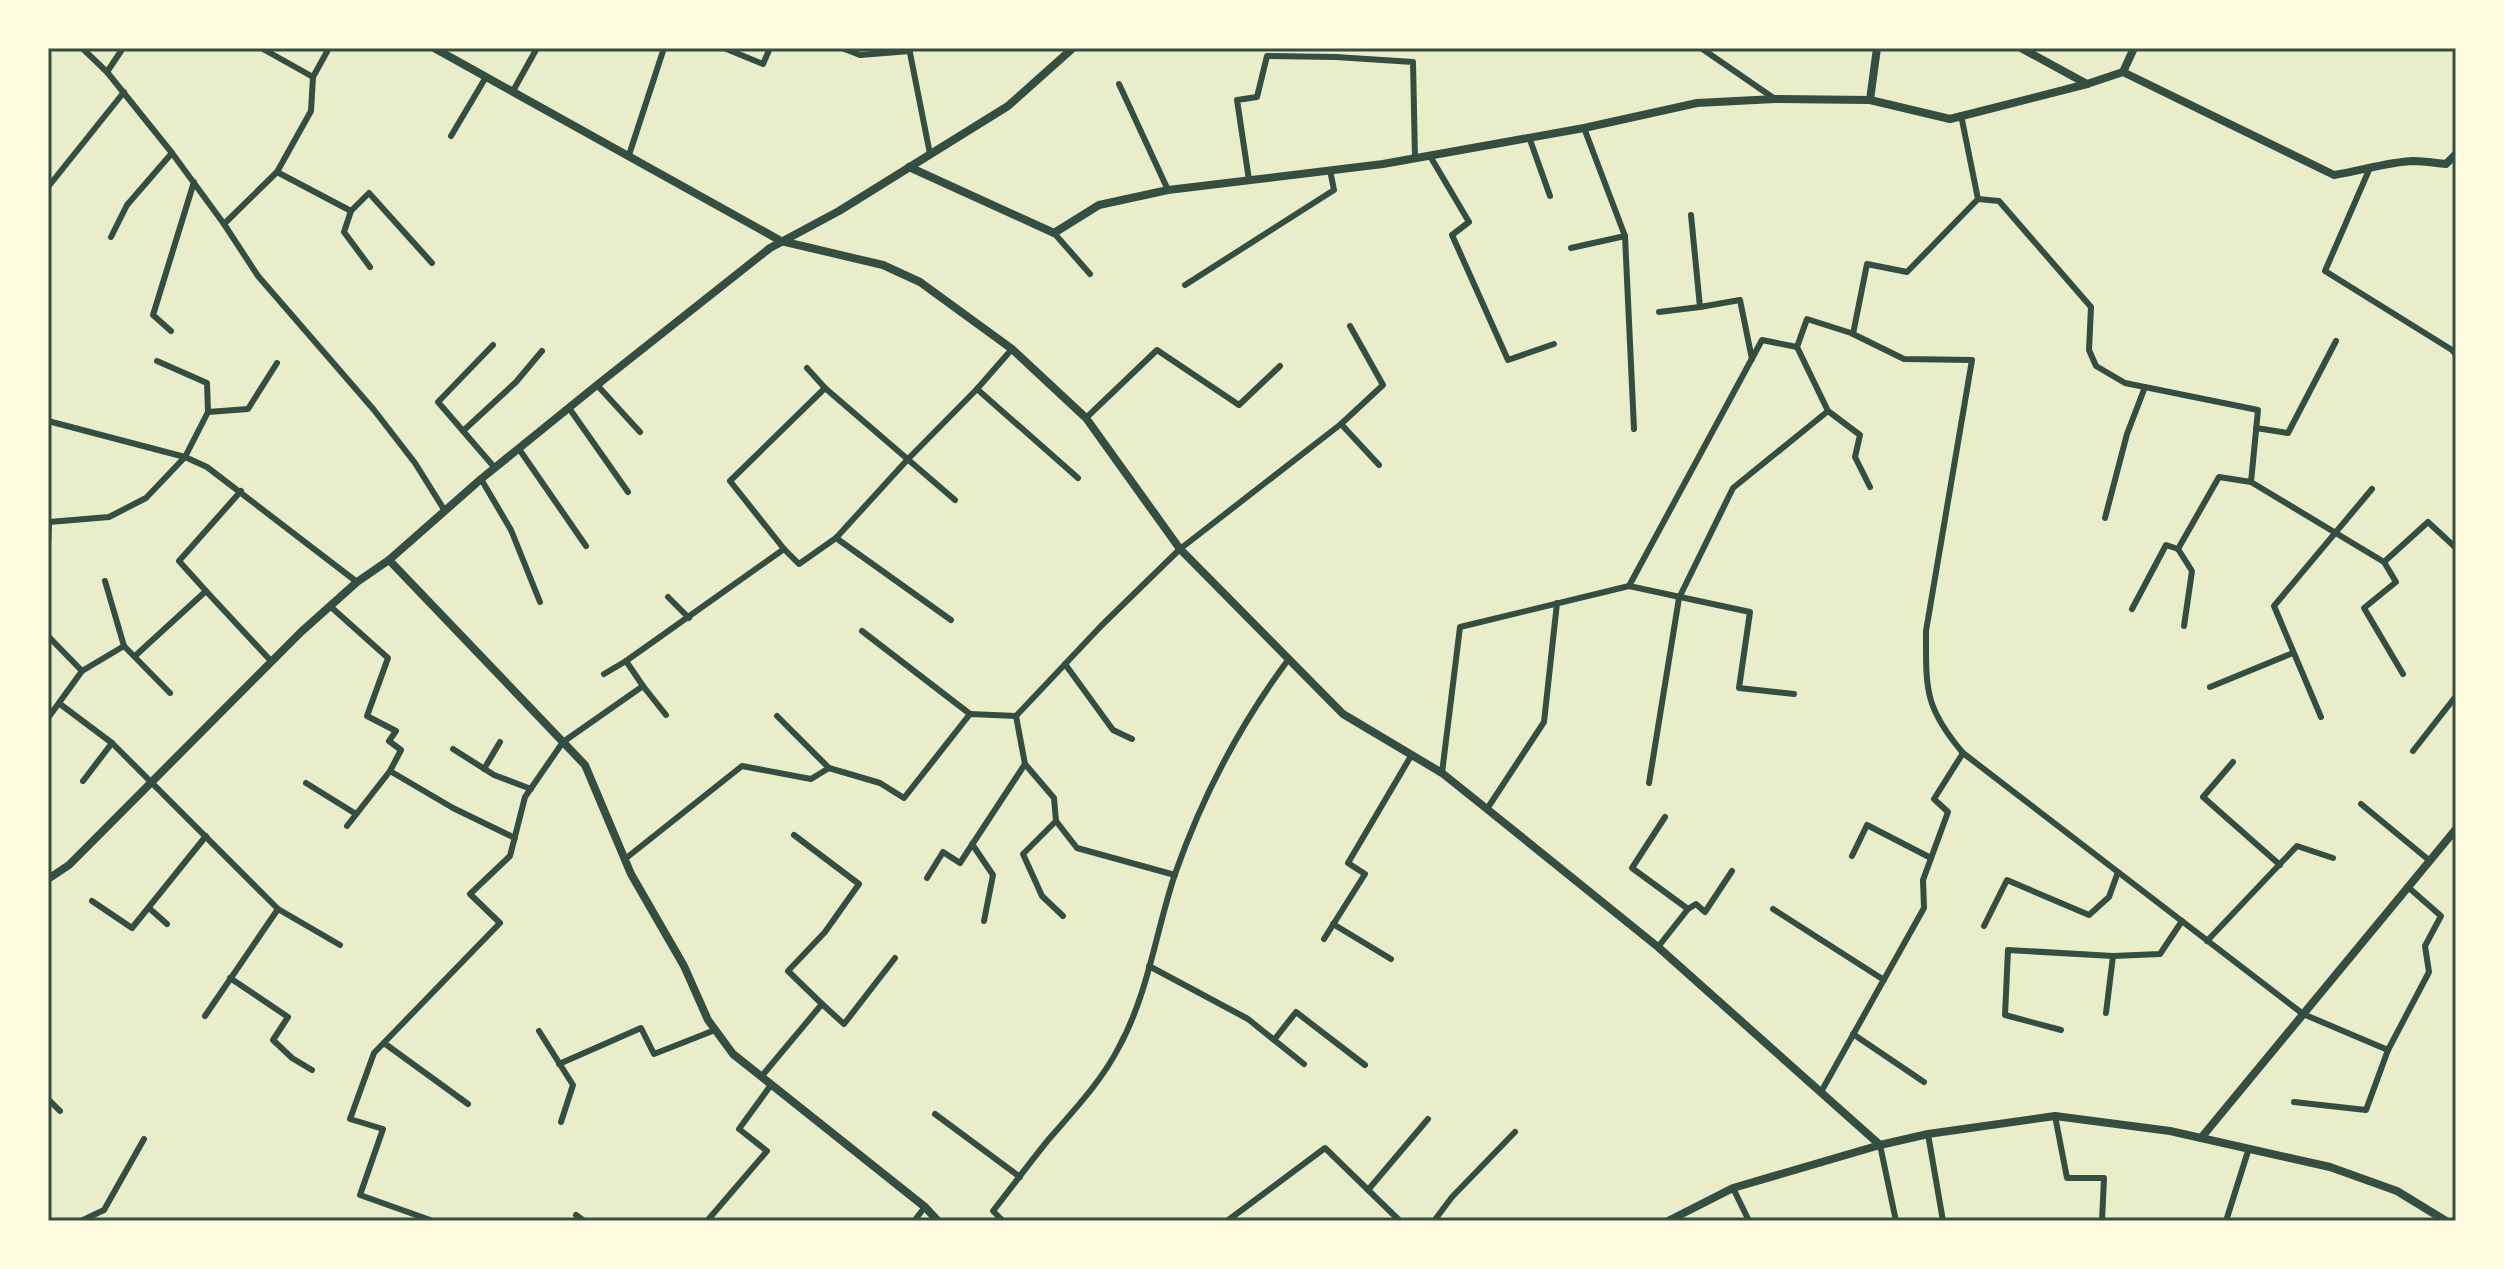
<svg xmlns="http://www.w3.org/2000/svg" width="2504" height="1269" viewBox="0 0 2504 1269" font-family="'Exo 2',sans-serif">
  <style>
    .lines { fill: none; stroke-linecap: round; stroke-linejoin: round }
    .service { stroke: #344e41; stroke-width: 6 }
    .minor { stroke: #344e41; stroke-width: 8 }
    .neatline { fill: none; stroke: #344e41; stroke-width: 3 }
  </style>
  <rect width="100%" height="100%" fill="#e9edc9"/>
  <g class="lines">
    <g class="service">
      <polyline points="82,48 107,72 172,153 224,224 258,276 374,410 415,463 445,511"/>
      <polyline points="724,48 763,64 770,48"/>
      <polyline points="842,48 860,55 910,51"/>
      <polyline points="909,48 930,154"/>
      <polyline points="1701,48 1775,99"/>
      <polyline points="263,49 313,77"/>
      <polyline points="107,72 123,48"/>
      <polyline points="1119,84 1168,190"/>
      <polyline points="513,91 537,48"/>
      <polyline points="1584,128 1625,236 1634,429"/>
      <polyline points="451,136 486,77"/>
      <polyline points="1529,137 1550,196"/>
      <polyline points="629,155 664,48"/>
      <polyline points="1430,156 1469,222 1452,235 1508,360 1554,344"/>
      <polyline points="2369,170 2325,271 2452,350 2456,355"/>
      <polyline points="277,172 351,211 369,193 432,263"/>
      <polyline points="1249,180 1237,100 1257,97 1267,56 1336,57 1413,62 1415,159"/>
      <polyline points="48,187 124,92"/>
      <polyline points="1978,199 1999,201 2091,307 2089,350 2096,366 2125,383 2258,410 2251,482 2384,562 2428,522 2456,548"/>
      <polyline points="351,211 344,232 370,267"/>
      <polyline points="1691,215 1700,307 1740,300 1752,359"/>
      <polyline points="224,224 277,172 311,111 313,77 329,48"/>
      <polyline points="1054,233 1090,274"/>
      <polyline points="111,237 127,205 172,153"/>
      <polyline points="1571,248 1625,236"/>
      <polyline points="1185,285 1334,190 1330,170"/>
      <polyline points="1659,312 1700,307"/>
      <polyline points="171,331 153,315 194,182"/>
      <polyline points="1853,334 1867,264 1907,272 1978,199 1961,115"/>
      <polyline points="493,345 438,402 495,468"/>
      <polyline points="1797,347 1828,411 1860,435 1855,457 1870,487"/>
      <polyline points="807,368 825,388"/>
      <polyline points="597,385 640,432"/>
      <polyline points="977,389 1078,478"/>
      <polyline points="569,408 628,492"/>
      <polyline points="208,412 248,409 277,363"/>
      <polyline points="1086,418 1157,350 1239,405 1280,366"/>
      <polyline points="48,421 185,457 207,467 357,582"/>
      <polyline points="1341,424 1379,465"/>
      <polyline points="2256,428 2288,433 2336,341"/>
      <polyline points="463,431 516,382 542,351"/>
      <polyline points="519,449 586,546"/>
      <polyline points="481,479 511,530 540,602"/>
      <polyline points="2105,518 2127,434 2145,387"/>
      <polyline points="49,522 109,517 146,498 185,457 208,412 207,383 157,361"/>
      <polyline points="836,538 951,620"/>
      <polyline points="48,545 49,521"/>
      <polyline points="784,549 730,481 825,388 955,500"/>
      <polyline points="2178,549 2192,571 2184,626"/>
      <polyline points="2384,562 2396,582 2364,608 2403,674"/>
      <polyline points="105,581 124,646 170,693"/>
      <polyline points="1629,586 1750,612 1739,688 1794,694"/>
      <polyline points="206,591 271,661"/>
      <polyline points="668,597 689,618"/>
      <polyline points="331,607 388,658 367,716 396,731 389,741 401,750 390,771"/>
      <polyline points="2132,609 2166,545 2178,549 2219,477 2251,482"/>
      <polyline points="862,631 970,714"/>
      <polyline points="48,636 82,671 48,718"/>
      <polyline points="135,656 206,591 179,561 241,491"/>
      <polyline points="1065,664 1113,730 1132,739"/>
      <polyline points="82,671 124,646"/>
      <polyline points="604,674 626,661"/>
      <polyline points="643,686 666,715"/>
      <polyline points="2210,687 2293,653"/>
      <polyline points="60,704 112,743 278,909 340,945"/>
      <polyline points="777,716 829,768"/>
      <polyline points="2321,717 2274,606 2372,489"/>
      <polyline points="453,749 494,775 531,789"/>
      <polyline points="2413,751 2456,696"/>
      <polyline points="2233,762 2203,797 2280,865"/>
      <polyline points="1025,764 1054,798 1056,821 1077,848 1175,875"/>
      <polyline points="484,769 500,742"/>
      <path d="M1442,773l18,-146 169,-41 133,-246 35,7 10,-28 44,14 53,26 68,1 -46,271c0,58 -2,76 37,122l340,261 85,36 41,-78 -4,-26 16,-30 -33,-29"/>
      <polyline points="83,781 112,743"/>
      <polyline points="306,783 356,814"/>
      <polyline points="1649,783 1679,598 1733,488 1828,411"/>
      <polyline points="2361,804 2430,861"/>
      <polyline points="1487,809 1544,722 1557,603"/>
      <polyline points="1056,821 1023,854 1042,896 1063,916"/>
      <polyline points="347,826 390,771 453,808 515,838"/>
      <polyline points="972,844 993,875 984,921"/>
      <polyline points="1852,856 1867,825 1931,858"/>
      <polyline points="625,859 742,766 811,779 829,768 880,783 904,798 970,714 1016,716 1101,626 1180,549 1341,424 1383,385 1350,326"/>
      <polyline points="927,878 943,852 960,863 1025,764 1016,716"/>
      <polyline points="92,901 132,928 206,836"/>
      <polyline points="149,908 167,924"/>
      <polyline points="1688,909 1696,904 1705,912 1732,871"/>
      <polyline points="1773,909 1884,980"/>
      <polyline points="1333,924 1391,959"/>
      <polyline points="1984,926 2007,880 2089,915 2109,897 2118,872"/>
      <polyline points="1324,939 1365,874 1348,863 1411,756"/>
      <polyline points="2207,941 2297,846 2333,858"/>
      <polyline points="1658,947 1688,909 1632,868 1665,817"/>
      <polyline points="1149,966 1248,1019 1304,1064"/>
      <polyline points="230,978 288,1017 273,1040 292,1058 312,1070"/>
      <polyline points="822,1004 844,1024 895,958"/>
      <polyline points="2106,1013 2113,956"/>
      <polyline points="205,1016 278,909"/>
      <polyline points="2061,1030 2005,1015 2008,950 2113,956 2160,954 2182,921"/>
      <polyline points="539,1031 573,1085 561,1122"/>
      <polyline points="1853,1034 1924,1082"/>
      <polyline points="1274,1040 1296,1012 1365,1065"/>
      <polyline points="384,1043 468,1104"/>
      <polyline points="559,1064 641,1028 654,1054 715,1030"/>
      <polyline points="761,1077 822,1004 788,971 825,932 859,884 794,835"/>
      <polyline points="1821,1092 1924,908 1923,880 1948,812 1934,799 1963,753"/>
      <polyline points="48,1099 60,1111"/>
      <polyline points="2294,1102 2366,1110 2388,1050"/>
      <polyline points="935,1114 1020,1177"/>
      <polyline points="2055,1116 2067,1178 2104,1178 2102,1221"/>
      <polyline points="1928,1134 1943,1221"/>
      <polyline points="1880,1145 1896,1221"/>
      <polyline points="1733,1188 1749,1221"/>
      <polyline points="1368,1190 1428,1119"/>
      <polyline points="576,1215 584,1221"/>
      <polyline points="81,1221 104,1210 144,1139"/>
      <polyline points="433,1221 360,1195 383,1129 350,1119 374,1053 500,923 470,894 510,856 525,797 563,742 643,686 626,661 784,549 799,564 836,538 908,459 977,389 1012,349"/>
      <polyline points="707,1221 767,1151 739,1129 771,1085"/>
      <polyline points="914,1221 925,1207"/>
      <path d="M1003,1221l-10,-10c19,-24 37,-49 56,-72 25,-29 52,-57 70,-92 29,-53 37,-116 56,-173 27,-77 64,-148 113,-214"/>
      <polyline points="1227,1221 1325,1148 1400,1221"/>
      <polyline points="1434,1221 1452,1197 1515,1132"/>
      <polyline points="2226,1221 2249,1148"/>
    </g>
    <g class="minor">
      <polyline points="434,48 781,241 883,265 920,282 1012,349 1086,418 1180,549 1343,714 1442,773 1487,809 1658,947 1880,1145"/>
      <polyline points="2021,48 2087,84 2123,72"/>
      <path d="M2134,48l-11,24 211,103c27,-4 53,-13 79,-14 11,0 22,2 33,3l10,-10"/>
      <polyline points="1870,100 1877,48"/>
      <polyline points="909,167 1054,233 1099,205 1168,190 1383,164 1584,128 1697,103 1775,99 1870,100 1950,119 2087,84"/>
      <polyline points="389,560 585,765 631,874 684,966 708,1020 733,1054 925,1207 938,1221"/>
      <polyline points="48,879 69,865 301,632 357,582 389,560 481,479 597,385 770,248 839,211 1008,106 1073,48"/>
      <polyline points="2201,1138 2456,829"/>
      <polyline points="1668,1221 1733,1188 1880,1145 1928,1134 2055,1116 2170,1131 2330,1167 2397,1191 2446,1221"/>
    </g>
  </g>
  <rect width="2504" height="1269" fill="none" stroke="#fefae0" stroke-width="100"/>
  <rect x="50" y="50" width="2404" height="1169" class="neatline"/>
</svg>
